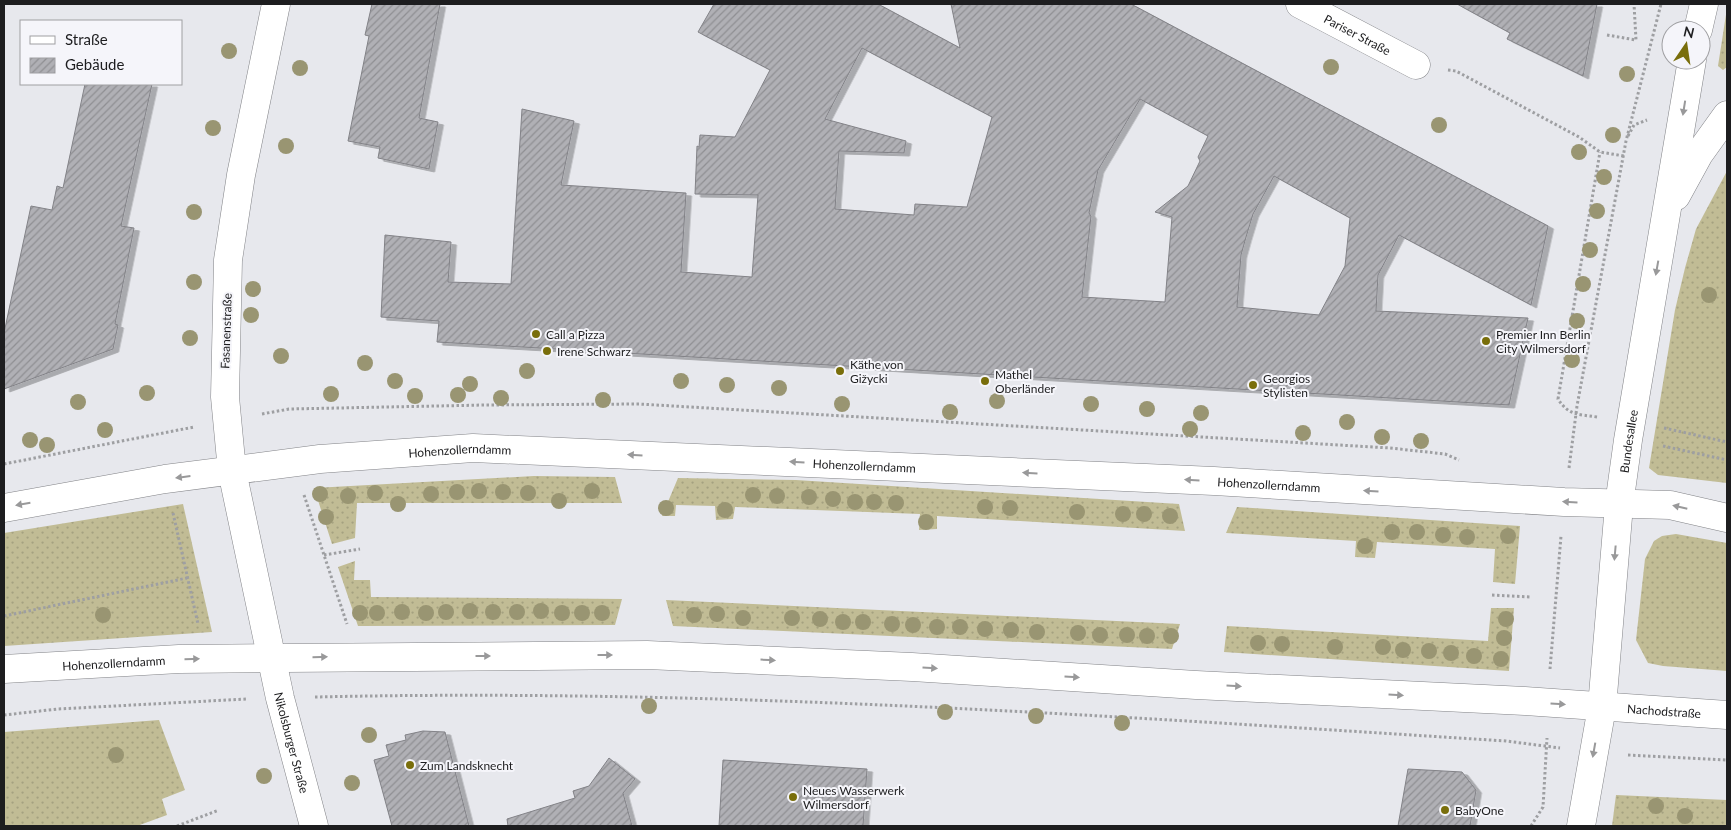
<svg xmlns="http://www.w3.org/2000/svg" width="1731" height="830" viewBox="0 0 1731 830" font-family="Lato,sans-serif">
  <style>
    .grass { fill: url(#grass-dots) }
    .building { fill: url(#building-hatch); stroke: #828287; fill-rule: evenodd; filter: url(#shadow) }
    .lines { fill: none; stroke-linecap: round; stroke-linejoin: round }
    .minor-casing { stroke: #828387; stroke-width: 29 }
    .secondary-casing { stroke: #828387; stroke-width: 29 }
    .path { stroke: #9e9fa2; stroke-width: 3; stroke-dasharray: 2.5 2.5; stroke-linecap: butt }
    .minor { stroke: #fff; stroke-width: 28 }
    .secondary { stroke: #fff; stroke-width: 28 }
    .tree { fill: #999572 }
    .oneway { fill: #99999a }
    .poi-dot { fill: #796e0b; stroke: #f5f5fa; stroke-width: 2 }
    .labels { text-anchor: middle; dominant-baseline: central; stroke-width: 4; stroke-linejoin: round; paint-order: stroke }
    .street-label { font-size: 12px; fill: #1d1d1f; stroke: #f5f5fa }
    .poi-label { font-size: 12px; fill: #1d1d1f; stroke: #f5f5fa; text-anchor: start }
  </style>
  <defs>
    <pattern id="grass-dots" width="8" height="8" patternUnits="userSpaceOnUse" patternTransform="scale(1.25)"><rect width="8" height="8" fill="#c1bc95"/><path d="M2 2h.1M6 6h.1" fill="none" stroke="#a5a180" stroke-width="1.8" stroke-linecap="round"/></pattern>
    <pattern id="building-hatch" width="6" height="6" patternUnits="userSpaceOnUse" patternTransform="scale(1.25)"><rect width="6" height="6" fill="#b0b0b5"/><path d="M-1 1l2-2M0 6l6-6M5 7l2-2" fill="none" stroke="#8f8f93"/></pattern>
    <filter id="shadow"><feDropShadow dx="5.5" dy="3" stdDeviation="0" flood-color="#0004"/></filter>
  </defs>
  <rect width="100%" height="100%" fill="#e7e8ed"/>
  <g class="grass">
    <polygon points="1727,8 1727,67 1723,70 1718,66"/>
    <polygon points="1727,171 1727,483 1658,475 1649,468 1675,310 1685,268 1696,229"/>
    <polygon points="534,476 615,477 622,503 357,503 355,538 332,544 314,488"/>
    <polygon points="678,478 796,480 1179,504 1185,531 937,516 937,529 919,530 920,514 735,507 733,519 716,520 715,506 676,505 675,516 662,516"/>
    <polygon points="183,504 212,632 4,646 4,533"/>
    <polygon points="1237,507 1520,526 1515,584 1493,582 1495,549 1377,542 1375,558 1355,557 1356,541 1226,533"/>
    <polygon points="1676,534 1727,543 1727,671 1663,666 1648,663 1636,640 1645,559 1654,541 1662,536"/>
    <polygon points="355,561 354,580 370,580 371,597 622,599 615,625 358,626 338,567"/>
    <polygon points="666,600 1180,624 1172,649 673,626"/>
    <polygon points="1491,608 1514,608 1509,671 1224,652 1227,626 1488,641"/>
    <polygon points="159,720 185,790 162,799 167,815 137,826 4,826 4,732"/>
    <polygon points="1616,795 1727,800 1726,826 1612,826"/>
  </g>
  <g class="building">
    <polygon points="372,4 440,4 419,118 438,122 429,169 378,158 380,147 348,141 369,36 365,35"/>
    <path d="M714,4h164l82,44 -9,-44h180l417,222 -17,79 -132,-70 -21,40 -2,36 152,7 -19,87 -1072,-63 2,-21 -58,-4 4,-82 66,7 -3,40 63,2 11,-175 52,12 -13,64 125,8 -5,79 71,5 6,-82 -63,-1 2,-48 2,1 1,-12 35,2 35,-67 -72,-38zM862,48l130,69 -25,90 -52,-3 -1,11 -79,-6 4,-58 65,2 2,-12 -81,-22zM1140,99l68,37 -10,21 2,4 -12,25 -33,26 17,5 -7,85 -83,-5 9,-81 -2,-3 9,-43zM1274,176l76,42 -5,48 -26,49 -82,-8 4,-52 5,-18 7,-23z"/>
    <polygon points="1457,4 1597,4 1583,76 1507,39 1510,33"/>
    <polygon points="85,84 152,84 121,226 134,228 115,324 118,325 113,349 4,389 4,333 31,206 52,210 57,186 63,188"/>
    <polygon points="423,731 445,732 469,826 392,826 374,760 389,756 386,745 406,740 405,735"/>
    <polygon points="609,758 635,779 623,793 632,826 508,826 507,819 575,798 573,791 589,786"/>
    <polygon points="723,760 867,769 863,826 719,826"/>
    <polygon points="1408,769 1462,772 1476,790 1470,826 1398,826"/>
  </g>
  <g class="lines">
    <g class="minor-casing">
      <g id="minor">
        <path id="s1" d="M276,4l-35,171 -13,85 -3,137 7,74 48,227 34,128"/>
        <path id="s2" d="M1300,4l116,61"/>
      </g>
    </g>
    <g class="secondary-casing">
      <g id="secondary">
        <polyline points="1698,30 1704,4"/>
        <polyline points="1676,196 1699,154 1727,115"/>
        <path id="s3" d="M4,508l161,-29 155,-20 153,-11 741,33 350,21 106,3 57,13"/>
        <path id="s4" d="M4,669l175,-10 468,-4 265,12 284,18 329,16 202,14"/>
        <path id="s5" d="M1581,826l21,-119 17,-202 9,-65 64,-380"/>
      </g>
    </g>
    <g class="path">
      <polyline points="1607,35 1636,40 1634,4"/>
      <polyline points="1448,70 1456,71 1579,137 1600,152 1624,156"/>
      <polyline points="1628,136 1634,125 1647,120"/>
      <polyline points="262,414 289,409 485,405 639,404 1390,448 1445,454 1459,460"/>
      <path d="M1597,417c-19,-3 -28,-1 -39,-18l42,-247"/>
      <polyline points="1664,428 1727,442"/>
      <polyline points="1663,446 1727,460"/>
      <polyline points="4,464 194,427"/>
      <polyline points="1569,468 1577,406 1626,141 1661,4"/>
      <polyline points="304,495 347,624"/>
      <polyline points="173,513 198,624"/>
      <polyline points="324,555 360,549"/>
      <polyline points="1492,595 1530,597"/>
      <polyline points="4,616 187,578"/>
      <polyline points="1550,669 1561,536"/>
      <path d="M315,697c397,-9 795,19 1191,44l54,7"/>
      <polyline points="4,715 58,709 246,699"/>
      <polyline points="1628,755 1727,760"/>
      <polyline points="177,826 219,810"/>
      <polyline points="1531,826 1543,807 1547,738"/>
    </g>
    <use href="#minor" class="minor"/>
    <use href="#secondary" class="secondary"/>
  </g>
  <g class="tree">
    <circle cx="229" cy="51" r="8"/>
    <circle cx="1331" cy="67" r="8"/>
    <circle cx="300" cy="68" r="8"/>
    <circle cx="1627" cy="74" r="8"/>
    <circle cx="1439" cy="125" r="8"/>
    <circle cx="213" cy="128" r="8"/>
    <circle cx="1613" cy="135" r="8"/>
    <circle cx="286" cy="146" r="8"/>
    <circle cx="1579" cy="152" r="8"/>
    <circle cx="1604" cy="177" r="8"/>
    <circle cx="1597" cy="211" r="8"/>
    <circle cx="194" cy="212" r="8"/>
    <circle cx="1590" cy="250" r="8"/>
    <circle cx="194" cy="282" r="8"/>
    <circle cx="1583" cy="284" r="8"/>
    <circle cx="253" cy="289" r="8"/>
    <circle cx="1709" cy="295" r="8"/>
    <circle cx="251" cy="315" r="8"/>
    <circle cx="1577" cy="321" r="8"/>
    <circle cx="190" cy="338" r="8"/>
    <circle cx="281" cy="356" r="8"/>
    <circle cx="1572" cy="360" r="8"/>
    <circle cx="365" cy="363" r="8"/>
    <circle cx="527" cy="371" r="8"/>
    <circle cx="395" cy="381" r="8"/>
    <circle cx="681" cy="381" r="8"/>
    <circle cx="470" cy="384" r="8"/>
    <circle cx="727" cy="385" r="8"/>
    <circle cx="779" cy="388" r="8"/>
    <circle cx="147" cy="393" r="8"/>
    <circle cx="331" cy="394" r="8"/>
    <circle cx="458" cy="395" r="8"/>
    <circle cx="415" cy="396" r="8"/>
    <circle cx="501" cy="398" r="8"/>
    <circle cx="603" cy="400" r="8"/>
    <circle cx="997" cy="401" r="8"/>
    <circle cx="78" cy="402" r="8"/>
    <circle cx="842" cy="404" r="8"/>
    <circle cx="1091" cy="404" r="8"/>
    <circle cx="1147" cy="409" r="8"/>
    <circle cx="950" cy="412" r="8"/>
    <circle cx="1201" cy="413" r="8"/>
    <circle cx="1347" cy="422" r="8"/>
    <circle cx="1190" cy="429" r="8"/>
    <circle cx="105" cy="430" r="8"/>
    <circle cx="1303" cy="433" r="8"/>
    <circle cx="1382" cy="437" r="8"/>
    <circle cx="30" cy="440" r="8"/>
    <circle cx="1421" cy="441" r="8"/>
    <circle cx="47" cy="445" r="8"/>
    <circle cx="479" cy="491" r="8"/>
    <circle cx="592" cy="491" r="8"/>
    <circle cx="457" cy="492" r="8"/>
    <circle cx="503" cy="492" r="8"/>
    <circle cx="375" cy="493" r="8"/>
    <circle cx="528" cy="493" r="8"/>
    <circle cx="320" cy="494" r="8"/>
    <circle cx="431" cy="494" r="8"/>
    <circle cx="753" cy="495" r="8"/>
    <circle cx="348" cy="496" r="8"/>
    <circle cx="777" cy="496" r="8"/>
    <circle cx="809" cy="497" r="8"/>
    <circle cx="833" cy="499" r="8"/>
    <circle cx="559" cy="501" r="8"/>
    <circle cx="855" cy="502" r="8"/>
    <circle cx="874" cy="502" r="8"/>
    <circle cx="896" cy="503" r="8"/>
    <circle cx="398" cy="504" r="8"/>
    <circle cx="985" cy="507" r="8"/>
    <circle cx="666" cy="508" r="8"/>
    <circle cx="1010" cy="508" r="8"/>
    <circle cx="725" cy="510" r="8"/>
    <circle cx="1077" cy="512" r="8"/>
    <circle cx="1123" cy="514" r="8"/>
    <circle cx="1144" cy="514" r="8"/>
    <circle cx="1170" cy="516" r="8"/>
    <circle cx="326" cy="517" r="8"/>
    <circle cx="926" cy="522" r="8"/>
    <circle cx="1392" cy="532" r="8"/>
    <circle cx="1417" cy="532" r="8"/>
    <circle cx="1443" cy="535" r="8"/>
    <circle cx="1508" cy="536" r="8"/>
    <circle cx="1467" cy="537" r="8"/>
    <circle cx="1365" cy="546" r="8"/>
    <circle cx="470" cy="611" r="8"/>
    <circle cx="541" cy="611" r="8"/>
    <circle cx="402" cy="612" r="8"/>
    <circle cx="446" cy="612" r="8"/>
    <circle cx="493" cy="612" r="8"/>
    <circle cx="517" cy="612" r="8"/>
    <circle cx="360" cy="613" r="8"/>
    <circle cx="377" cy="613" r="8"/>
    <circle cx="426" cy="613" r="8"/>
    <circle cx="562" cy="613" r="8"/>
    <circle cx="582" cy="613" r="8"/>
    <circle cx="602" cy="613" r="8"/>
    <circle cx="717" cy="614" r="8"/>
    <circle cx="103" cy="615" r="8"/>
    <circle cx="694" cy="615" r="8"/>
    <circle cx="743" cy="618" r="8"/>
    <circle cx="792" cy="618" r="8"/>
    <circle cx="820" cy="619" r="8"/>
    <circle cx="1506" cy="619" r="8"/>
    <circle cx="843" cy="622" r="8"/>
    <circle cx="863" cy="622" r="8"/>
    <circle cx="892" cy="624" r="8"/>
    <circle cx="913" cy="625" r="8"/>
    <circle cx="937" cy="627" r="8"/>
    <circle cx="960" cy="627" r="8"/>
    <circle cx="985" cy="629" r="8"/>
    <circle cx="1011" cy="630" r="8"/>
    <circle cx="1037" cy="632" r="8"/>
    <circle cx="1078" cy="633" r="8"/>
    <circle cx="1100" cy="635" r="8"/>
    <circle cx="1127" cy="635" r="8"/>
    <circle cx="1147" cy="636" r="8"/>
    <circle cx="1171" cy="636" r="8"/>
    <circle cx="1504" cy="638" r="8"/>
    <circle cx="1258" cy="643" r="8"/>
    <circle cx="1282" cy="644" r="8"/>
    <circle cx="1335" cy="647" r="8"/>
    <circle cx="1383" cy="647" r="8"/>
    <circle cx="1403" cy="650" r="8"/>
    <circle cx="1429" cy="651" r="8"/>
    <circle cx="1451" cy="653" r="8"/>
    <circle cx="1474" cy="656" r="8"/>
    <circle cx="1501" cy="659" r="8"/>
    <circle cx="649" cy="706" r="8"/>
    <circle cx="945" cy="712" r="8"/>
    <circle cx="1036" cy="716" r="8"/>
    <circle cx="1122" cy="723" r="8"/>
    <circle cx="369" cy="735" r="8"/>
    <circle cx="116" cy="755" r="8"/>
    <circle cx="264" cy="776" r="8"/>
    <circle cx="352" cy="783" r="8"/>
    <circle cx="1656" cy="806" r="8"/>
    <circle cx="1685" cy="816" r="8"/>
  </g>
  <defs><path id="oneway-solid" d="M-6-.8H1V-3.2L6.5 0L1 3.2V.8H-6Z" transform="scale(1.25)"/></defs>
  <g class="oneway">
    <use href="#oneway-solid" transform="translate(1684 108) rotate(99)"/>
    <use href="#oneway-solid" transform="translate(1657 268) rotate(100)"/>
    <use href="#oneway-solid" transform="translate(635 455) rotate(-177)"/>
    <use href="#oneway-solid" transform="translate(797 462) rotate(-177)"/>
    <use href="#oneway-solid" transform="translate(1030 473) rotate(-177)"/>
    <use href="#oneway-solid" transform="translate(183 477) rotate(173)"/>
    <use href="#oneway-solid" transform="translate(1192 480) rotate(-177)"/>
    <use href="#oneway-solid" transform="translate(1371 491) rotate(-177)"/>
    <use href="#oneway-solid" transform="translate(1570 502) rotate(-177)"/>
    <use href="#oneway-solid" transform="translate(23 504) rotate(170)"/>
    <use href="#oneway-solid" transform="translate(1680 507) rotate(-167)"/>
    <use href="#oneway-solid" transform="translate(1615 553) rotate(95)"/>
    <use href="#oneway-solid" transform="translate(605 655)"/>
    <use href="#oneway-solid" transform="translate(483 656)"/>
    <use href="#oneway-solid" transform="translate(320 657) rotate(-1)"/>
    <use href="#oneway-solid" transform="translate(192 659) rotate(-1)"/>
    <use href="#oneway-solid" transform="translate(768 660) rotate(3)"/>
    <use href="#oneway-solid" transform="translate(930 668) rotate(3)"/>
    <use href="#oneway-solid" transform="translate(1072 677) rotate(4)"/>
    <use href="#oneway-solid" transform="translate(1234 686) rotate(3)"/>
    <use href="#oneway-solid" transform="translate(1396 695) rotate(3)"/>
    <use href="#oneway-solid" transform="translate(1558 704) rotate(4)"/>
    <use href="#oneway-solid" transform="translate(1594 750) rotate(100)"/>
  </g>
  <g class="poi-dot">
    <circle cx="536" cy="334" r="5"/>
    <circle cx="1486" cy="341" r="5"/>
    <circle cx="547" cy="351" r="5"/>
    <circle cx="840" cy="371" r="5"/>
    <circle cx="985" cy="381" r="5"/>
    <circle cx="1253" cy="385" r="5"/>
    <circle cx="410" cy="765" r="5"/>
    <circle cx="793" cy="797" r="5"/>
    <circle cx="1445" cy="810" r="5"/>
  </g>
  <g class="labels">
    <g class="street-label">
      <text stroke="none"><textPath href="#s2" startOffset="65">Pariser Straße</textPath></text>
      <text transform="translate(226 331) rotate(-88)">Fasanenstraße</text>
      <text stroke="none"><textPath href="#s5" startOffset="388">Bundesallee</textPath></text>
      <text stroke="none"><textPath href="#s3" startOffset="460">Hohenzollerndamm</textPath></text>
      <text stroke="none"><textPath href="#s3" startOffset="865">Hohenzollerndamm</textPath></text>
      <text stroke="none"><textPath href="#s3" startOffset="1270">Hohenzollerndamm</textPath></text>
      <text stroke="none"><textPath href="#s4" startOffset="110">Hohenzollerndamm</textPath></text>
      <text stroke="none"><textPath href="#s4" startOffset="1662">Nachodstraße</textPath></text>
      <text stroke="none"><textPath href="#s1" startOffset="750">Nikolsburger Straße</textPath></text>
    </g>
    <g class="poi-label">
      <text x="546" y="334">Call a Pizza</text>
      <text x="1496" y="334">Premier Inn Berlin<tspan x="1496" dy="14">City Wilmersdorf</tspan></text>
      <text x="557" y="351">Irene Schwarz</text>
      <text x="850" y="364">Käthe von<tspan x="850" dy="14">Gižycki</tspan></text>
      <text x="995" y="374">Mathel<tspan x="995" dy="14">Oberländer</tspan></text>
      <text x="1263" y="378">Georgios<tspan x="1263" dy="14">Stylisten</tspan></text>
      <text x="420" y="765">Zum Landsknecht</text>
      <text x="803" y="790">Neues Wasserwerk<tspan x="803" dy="14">Wilmersdorf</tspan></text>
      <text x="1455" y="810">BabyOne</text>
    </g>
  </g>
  <rect width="1731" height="830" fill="none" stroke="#1d1d1f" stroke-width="10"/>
  <rect x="20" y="20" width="162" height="65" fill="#f5f5fa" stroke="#9f9fa2"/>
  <rect x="30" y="36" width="25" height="8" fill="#ffffff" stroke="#9f9fa2"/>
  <text x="65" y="45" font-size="15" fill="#1d1d1f">Straße</text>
  <rect x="30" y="58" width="25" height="15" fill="url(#building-hatch)" stroke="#9f9fa2"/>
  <text x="65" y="70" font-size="15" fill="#1d1d1f">Gebäude</text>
  <g transform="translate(1686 45) rotate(13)"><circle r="24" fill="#f5f5fa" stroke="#9f9fa2"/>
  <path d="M0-4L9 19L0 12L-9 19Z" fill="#796e0b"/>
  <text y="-8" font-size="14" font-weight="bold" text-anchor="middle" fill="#1d1d1f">N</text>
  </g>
</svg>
